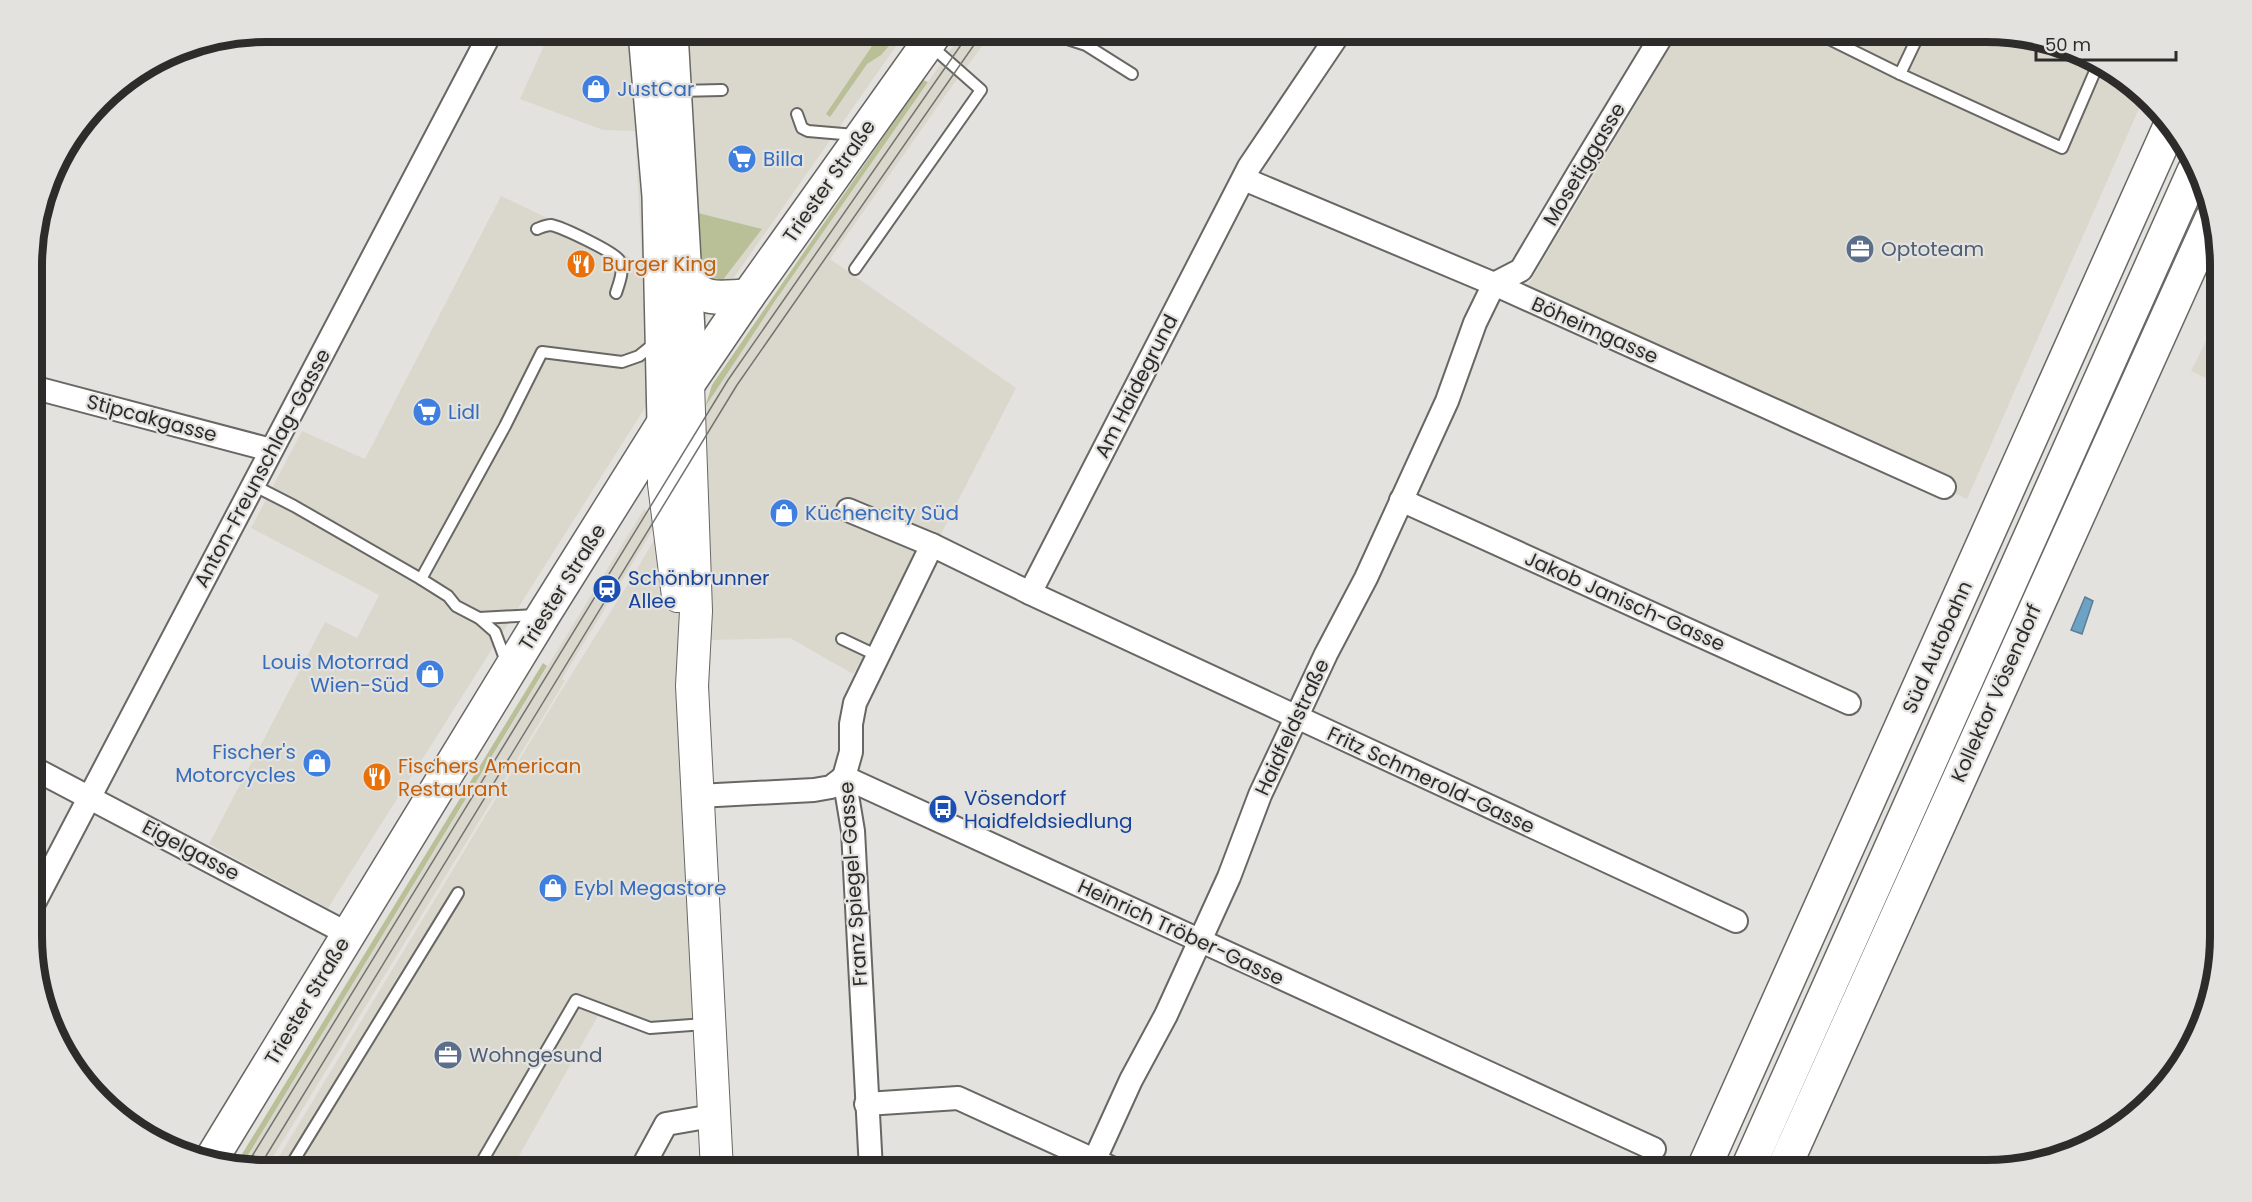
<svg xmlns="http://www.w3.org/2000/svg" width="2252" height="1202" viewBox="0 0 2252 1202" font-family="Poppins,sans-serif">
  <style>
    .built { fill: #dad8cd }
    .green { fill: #b9c097 }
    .water { fill: #6ea2c5; stroke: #5a7f97; stroke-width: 1.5 }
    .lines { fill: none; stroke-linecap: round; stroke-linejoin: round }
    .service-casing { stroke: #686764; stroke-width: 14 }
    .minor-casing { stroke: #686764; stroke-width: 26 }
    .secondary-casing { stroke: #686764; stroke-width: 34 }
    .primary-casing { stroke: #686764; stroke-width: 36 }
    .motorway-casing { stroke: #686764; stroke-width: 36 }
    .service { stroke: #fff; stroke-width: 10 }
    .minor { stroke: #fff; stroke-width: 22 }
    .secondary { stroke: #fff; stroke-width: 32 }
    .primary { stroke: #fff; stroke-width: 33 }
    .motorway { stroke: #fff; stroke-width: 33 }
    .tram { stroke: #747370; stroke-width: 1.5 }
    .labels { text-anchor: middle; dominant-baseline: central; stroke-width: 4.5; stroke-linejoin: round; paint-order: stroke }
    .shop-label { font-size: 20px; fill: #366cbe; stroke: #e3e2de; text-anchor: start }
    .street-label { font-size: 20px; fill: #2d2c2b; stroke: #e3e2de }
    .service-label { font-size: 20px; fill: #4e5e75; stroke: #e3e2de; text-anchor: start }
    .food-label { font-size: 20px; fill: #c56008; stroke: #e3e2de; text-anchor: start }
    .transit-label { font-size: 20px; fill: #164399; stroke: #e3e2de; text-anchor: start }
    .rim { fill: none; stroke: #2d2c2b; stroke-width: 8 }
  </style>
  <rect width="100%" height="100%" fill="#e3e2de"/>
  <g class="built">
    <polygon points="550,32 906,32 667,373 328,908 209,844 325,622 357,638 379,595 251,528 302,431 365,459 501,196 642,263 635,131 603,130 520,99"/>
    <polygon points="963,32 993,32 955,82 830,259 1016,388 940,536 853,674 790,638 711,640 702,1031 647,1032 598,1016 511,1170 271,1170 558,696 636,571 703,454 701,412 775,301"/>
    <polygon points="1679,32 1986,32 2090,56 2145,95 1967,499 1521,297"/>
    <polygon points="2219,315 2219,384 2191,371"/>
    <polygon points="644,509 654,516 657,523 562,679 565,681 442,882 265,1170 242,1165"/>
  </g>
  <g class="green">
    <polygon points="862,32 901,32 881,55 867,64 830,117 826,114 874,43"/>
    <polygon points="923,80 928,82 775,301 705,407 712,385"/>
    <polygon points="698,213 762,229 722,281 702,280"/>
    <polygon points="543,663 547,666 242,1165 236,1164"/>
  </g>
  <polygon class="water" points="2085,597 2093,601 2082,634 2071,630"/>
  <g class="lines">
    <g class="service-casing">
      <g id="service">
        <polyline points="1046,32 1086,45 1132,74"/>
        <polyline points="1815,32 1900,74 2062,148 2099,62"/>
        <polyline points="1900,74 1920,32"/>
        <polyline points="677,91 722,90"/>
        <polyline points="797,114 802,128 808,131 855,135"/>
        <path d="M537,229c5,-2 9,-4 14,-4 11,2 63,27 68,35 6,10 0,23 -3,33"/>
        <polyline points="855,269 981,90 930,45"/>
        <polyline points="253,485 294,506 421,579"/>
        <polyline points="479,618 536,615"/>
        <polyline points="842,639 878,656"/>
        <polyline points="507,664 495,632 479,618 456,606 448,596 421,579 505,426 542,352 622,362 639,356 655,343"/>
        <polyline points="288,1170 458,893"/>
        <polyline points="477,1170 576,1000 650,1028 705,1024"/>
      </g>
    </g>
    <g class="minor-casing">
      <g id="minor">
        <polyline points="1244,179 1494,284 1944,487"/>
        <polyline points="32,387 271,450"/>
        <polyline points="1401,500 1849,703"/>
        <polyline points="848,510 932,545 1030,593 1736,921"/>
        <polyline points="1030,593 1249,167 1340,32"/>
        <polyline points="33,768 348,934"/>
        <polyline points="844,777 1654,1149"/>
        <polyline points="698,796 814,790 831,787 844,777"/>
        <polyline points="33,905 491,32"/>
        <polyline points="866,1104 958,1098 1116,1170"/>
        <polyline points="641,1170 666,1124 712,1116"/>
        <polyline points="871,1170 853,831 844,777 851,752 851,724 855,703 932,545"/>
        <polyline points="1090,1170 1131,1080 1166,1015 1229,877 1260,795 1326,654 1366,578 1447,401 1475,323 1494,284 1521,270 1579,172 1664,32"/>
      </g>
    </g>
    <g class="secondary-casing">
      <g id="secondary">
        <polyline points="688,384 696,611 692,686 717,1170"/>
        <polyline points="664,423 664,484 678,596"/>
      </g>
    </g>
    <g class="primary-casing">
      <g id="primary">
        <polyline points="645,32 659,196 664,423"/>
        <polyline points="671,32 688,331 688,384"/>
        <path d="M686,280c20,23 33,17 62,16"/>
        <polyline points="212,1158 544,614 688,384 748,296 936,32"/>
      </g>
    </g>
    <g class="motorway-casing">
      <g id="motorway">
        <polyline points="1703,1170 2171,124"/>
        <polyline points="1747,1170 2194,171"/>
        <polyline points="1783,1170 2212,218"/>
      </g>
    </g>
    <use href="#service" class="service"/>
    <use href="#minor" class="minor"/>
    <use href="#secondary" class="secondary"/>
    <use href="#primary" class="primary"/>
    <use href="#motorway" class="motorway"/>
    <g class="tram">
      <polyline points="246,1166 728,380 970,32"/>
      <polyline points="258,1169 737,385 983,32"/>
    </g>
  </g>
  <defs>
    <g id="shop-disc" transform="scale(1.5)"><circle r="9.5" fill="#3f7fe0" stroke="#e3e2de"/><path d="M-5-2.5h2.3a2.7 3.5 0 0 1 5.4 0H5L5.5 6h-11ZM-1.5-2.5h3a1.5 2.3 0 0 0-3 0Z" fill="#fff"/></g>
    <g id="supermarket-disc" transform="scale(1.5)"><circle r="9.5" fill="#3f7fe0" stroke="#e3e2de"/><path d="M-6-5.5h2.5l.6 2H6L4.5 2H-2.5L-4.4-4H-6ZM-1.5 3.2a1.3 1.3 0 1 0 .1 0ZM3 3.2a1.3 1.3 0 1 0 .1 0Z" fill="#fff"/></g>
    <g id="office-disc" transform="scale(1.5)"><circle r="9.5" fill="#5c6f8a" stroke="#e3e2de"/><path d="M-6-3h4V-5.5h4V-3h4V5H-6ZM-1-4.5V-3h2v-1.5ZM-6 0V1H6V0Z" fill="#fff"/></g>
    <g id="restaurant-disc" transform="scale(1.5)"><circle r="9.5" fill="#e8710a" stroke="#e3e2de"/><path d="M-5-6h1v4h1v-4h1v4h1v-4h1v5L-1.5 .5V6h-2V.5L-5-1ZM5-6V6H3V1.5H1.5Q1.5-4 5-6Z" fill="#fff"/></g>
    <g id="station-disc" transform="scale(1.5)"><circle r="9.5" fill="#1a4fb4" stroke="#e3e2de"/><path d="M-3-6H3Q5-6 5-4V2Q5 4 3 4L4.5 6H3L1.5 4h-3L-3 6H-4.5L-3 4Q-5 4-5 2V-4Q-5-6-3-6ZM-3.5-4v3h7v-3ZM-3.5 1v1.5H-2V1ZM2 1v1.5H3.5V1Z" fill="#fff"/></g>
    <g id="bus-disc" transform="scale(1.5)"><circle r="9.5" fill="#1a4fb4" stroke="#e3e2de"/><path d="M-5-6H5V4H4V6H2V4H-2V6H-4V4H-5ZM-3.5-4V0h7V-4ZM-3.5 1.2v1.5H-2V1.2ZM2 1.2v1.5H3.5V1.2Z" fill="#fff"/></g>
  </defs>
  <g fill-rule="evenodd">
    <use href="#shop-disc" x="596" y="89"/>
    <use href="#supermarket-disc" x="742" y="159"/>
    <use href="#office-disc" x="1860" y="249"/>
    <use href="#restaurant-disc" x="581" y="264"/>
    <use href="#supermarket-disc" x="427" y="412"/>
    <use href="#shop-disc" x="784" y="513"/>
    <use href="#station-disc" x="607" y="589"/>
    <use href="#shop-disc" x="430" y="674"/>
    <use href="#shop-disc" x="317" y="763"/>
    <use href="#restaurant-disc" x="377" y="777"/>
    <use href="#bus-disc" x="943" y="809"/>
    <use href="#shop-disc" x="553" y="888"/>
    <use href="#office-disc" x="448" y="1055"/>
  </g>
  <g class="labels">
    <g class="shop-label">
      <text x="617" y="89">JustCar</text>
      <text x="763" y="159">Billa</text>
      <text x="448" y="412">Lidl</text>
      <text x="805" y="513">Küchencity Süd</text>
      <text x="409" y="662" text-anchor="end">Louis Motorrad<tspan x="409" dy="23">Wien-Süd</tspan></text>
      <text x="296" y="752" text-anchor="end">Fischer's<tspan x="296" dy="23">Motorcycles</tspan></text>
      <text x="574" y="888">Eybl Megastore</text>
    </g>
    <g class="street-label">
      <text transform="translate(1584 164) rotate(-59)">Mosetiggasse</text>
      <text transform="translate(829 181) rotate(-55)">Triester Straße</text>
      <text transform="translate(1595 330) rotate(24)">Böheimgasse</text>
      <text transform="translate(1136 386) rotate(-63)">Am Haidegrund</text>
      <text transform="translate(152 418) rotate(15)">Stipcakgasse</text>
      <text transform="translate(262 468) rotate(-62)">Anton-Freunschlag-Gasse</text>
      <text transform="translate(562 587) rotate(-58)">Triester Straße</text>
      <text transform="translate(1625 601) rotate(24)">Jakob Janisch-Gasse</text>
      <text transform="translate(1937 647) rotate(-66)">Süd Autobahn</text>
      <text transform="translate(1996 693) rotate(-66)">Kollektor Vösendorf</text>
      <text transform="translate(1292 727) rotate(-65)">Haidfeldstraße</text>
      <text transform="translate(1431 780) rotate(25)">Fritz Schmerold-Gasse</text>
      <text transform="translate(191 850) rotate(28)">Eigelgasse</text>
      <text transform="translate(853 884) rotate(-94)">Franz Spiegel-Gasse</text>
      <text transform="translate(1181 932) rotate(25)">Heinrich Tröber-Gasse</text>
      <text transform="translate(307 1001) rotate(-59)">Triester Straße</text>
    </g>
    <g class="service-label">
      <text x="1881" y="249">Optoteam</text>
      <text x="469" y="1055">Wohngesund</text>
    </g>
    <g class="food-label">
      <text x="602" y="264">Burger King</text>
      <text x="398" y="766">Fischers American<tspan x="398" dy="23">Restaurant</tspan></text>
    </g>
    <g class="transit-label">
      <text x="628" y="578">Schönbrunner<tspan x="628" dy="23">Allee</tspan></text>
      <text x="964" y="798">Vösendorf<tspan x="964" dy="23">Haidfeldsiedlung</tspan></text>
    </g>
  </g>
  <path d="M0 0H2252V1202H0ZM266 42H1986A224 224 0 0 1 2210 266V936A224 224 0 0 1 1986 1160H266A224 224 0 0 1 42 936V266A224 224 0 0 1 266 42Z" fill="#e3e2de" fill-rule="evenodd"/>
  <path class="rim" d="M266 42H1986A224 224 0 0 1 2210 266V936A224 224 0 0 1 1986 1160H266A224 224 0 0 1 42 936V266A224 224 0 0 1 266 42Z"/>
  <path d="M2036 51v9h140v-9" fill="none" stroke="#2d2c2b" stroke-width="3"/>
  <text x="2045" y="51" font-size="18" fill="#2d2c2b" stroke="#e3e2de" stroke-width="4.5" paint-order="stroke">50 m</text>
</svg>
